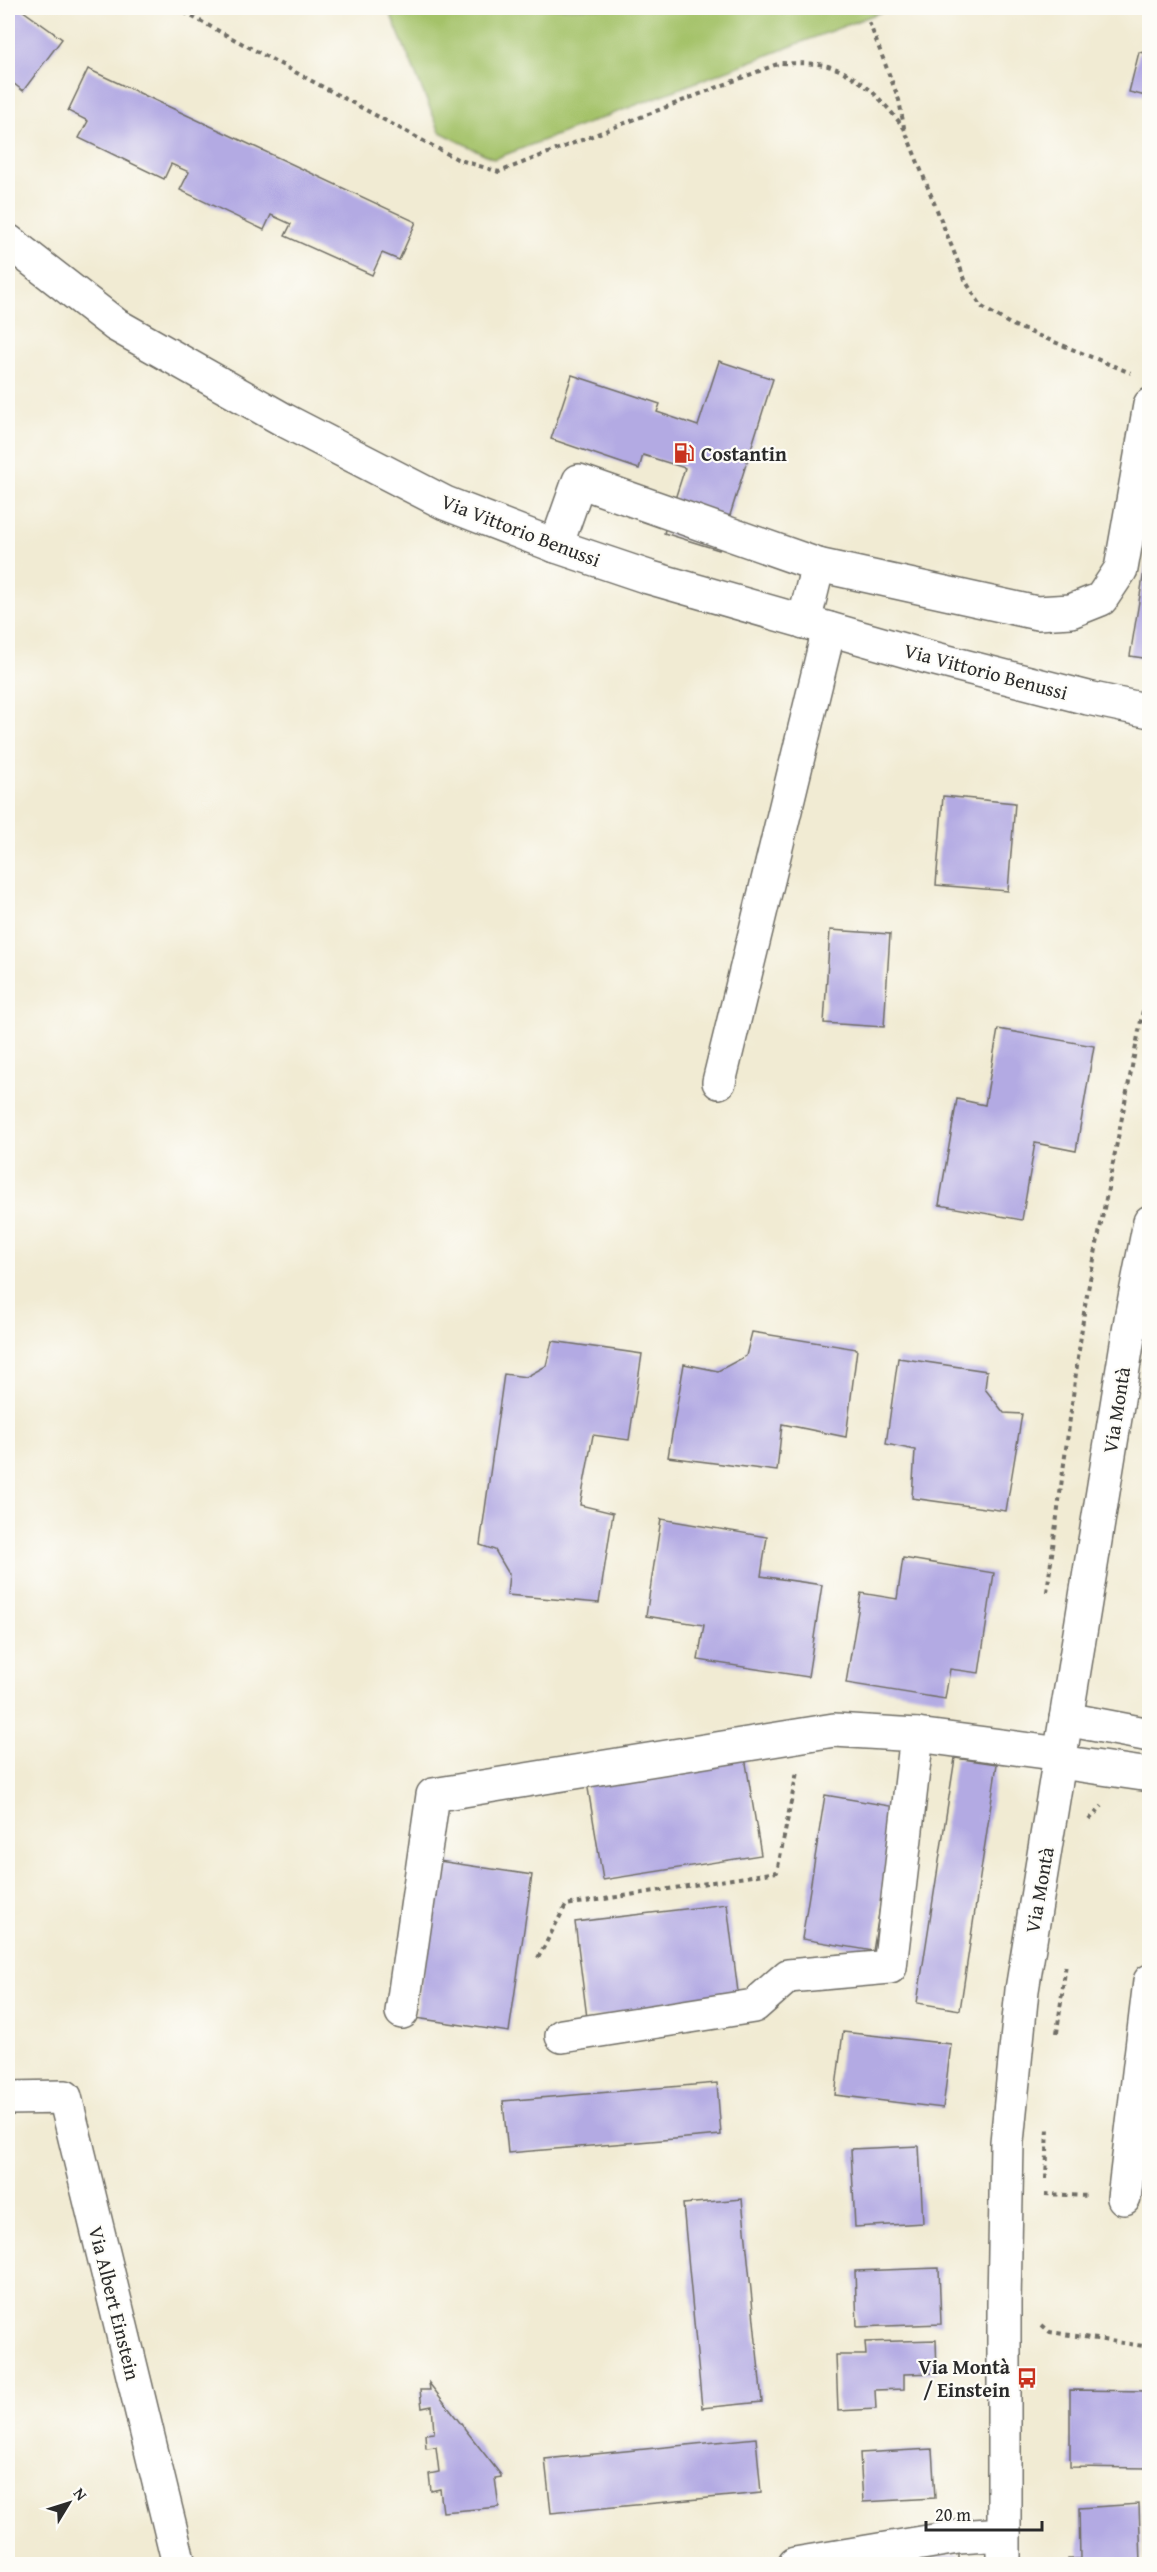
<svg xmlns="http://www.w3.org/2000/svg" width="1157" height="2572" viewBox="0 0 1157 2572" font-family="'Gentium Book Plus',serif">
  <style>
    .green { fill: #a4c269; stroke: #68764a; stroke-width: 1.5 }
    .building { fill: #b3aae3 }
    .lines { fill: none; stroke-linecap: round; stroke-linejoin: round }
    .minor-casing { stroke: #706e66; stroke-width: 36 }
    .major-casing { stroke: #706e66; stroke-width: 36 }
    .path { stroke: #706e66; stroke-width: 4; stroke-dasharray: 4.5 4.5; stroke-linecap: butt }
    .minor { stroke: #fff; stroke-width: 33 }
    .major { stroke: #fff; stroke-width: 33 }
    .labels { text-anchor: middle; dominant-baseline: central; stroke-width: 4.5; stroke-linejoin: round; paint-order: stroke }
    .poi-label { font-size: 20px; font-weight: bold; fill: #2b2b2b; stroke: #fdfcf7; text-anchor: start }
    .street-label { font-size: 20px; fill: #2b2b2b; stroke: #fdfcf7 }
  </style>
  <rect width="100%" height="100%" fill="#fdfcf7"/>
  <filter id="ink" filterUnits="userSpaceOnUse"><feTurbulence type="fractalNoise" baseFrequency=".0167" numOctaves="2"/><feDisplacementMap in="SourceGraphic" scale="12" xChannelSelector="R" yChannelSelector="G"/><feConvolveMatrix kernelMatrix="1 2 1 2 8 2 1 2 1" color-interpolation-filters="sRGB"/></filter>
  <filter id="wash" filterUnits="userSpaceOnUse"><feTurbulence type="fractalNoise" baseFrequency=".008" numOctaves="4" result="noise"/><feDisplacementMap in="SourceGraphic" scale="24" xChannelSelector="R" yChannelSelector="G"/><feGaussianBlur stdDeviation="1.35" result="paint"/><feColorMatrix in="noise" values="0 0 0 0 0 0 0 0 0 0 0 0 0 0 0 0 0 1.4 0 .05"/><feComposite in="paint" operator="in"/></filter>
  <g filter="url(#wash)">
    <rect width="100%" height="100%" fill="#f1ebd3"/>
    <polygon class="green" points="388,8 889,8 889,9 494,159 440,132"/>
    <g id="blocks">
      <g class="building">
        <polygon points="8,8 19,8 62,39 23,91 8,79"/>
        <polygon points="1139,52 1150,54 1150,97 1129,92"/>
        <polygon points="88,69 416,222 399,260 382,253 372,275 285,236 291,224 271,215 264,230 180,190 189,172 171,164 164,179 79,138 88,121 68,111"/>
        <polygon points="719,361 773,379 719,550 664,533 685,468 643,455 639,469 551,439 572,375 660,404 657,412 698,426"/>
        <polygon points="1148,547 1150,547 1150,659 1130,656"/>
        <polygon points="943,796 1015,803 1008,891 936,885"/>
        <polygon points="830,930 890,934 884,1027 824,1023"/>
        <polygon points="998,1029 1094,1046 1076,1151 1035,1143 1022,1220 939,1205 957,1099 985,1105"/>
        <polygon points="752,1332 857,1349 846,1437 782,1424 777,1471 668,1457 684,1364 718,1371 746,1356"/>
        <polygon points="552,1341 642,1354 629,1440 593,1435 580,1505 613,1513 599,1603 507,1595 509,1574 495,1550 480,1545 504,1374 526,1377 546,1366"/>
        <polygon points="898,1358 987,1371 985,1389 1004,1413 1022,1414 1006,1511 912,1498 915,1450 886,1444"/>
        <polygon points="661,1519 767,1537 761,1576 822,1585 808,1677 698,1660 704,1625 646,1616"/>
        <polygon points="903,1558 994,1573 979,1673 950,1669 945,1699 846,1683 861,1593 897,1599"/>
        <polygon points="745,1757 761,1855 603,1880 587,1782"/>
        <polygon points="955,1758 997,1764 960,2010 917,2003"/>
        <polygon points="825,1795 896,1807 873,1951 802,1939"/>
        <polygon points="439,1861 532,1875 509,2032 416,2018"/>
        <polygon points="727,1904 739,2000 587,2018 575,1922"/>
        <polygon points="843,2032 951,2044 943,2108 835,2095"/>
        <polygon points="717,2083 721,2135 508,2153 503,2101"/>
        <polygon points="919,2146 923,2223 855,2227 851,2149"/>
        <polygon points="742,2199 762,2402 702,2408 683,2204"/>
        <polygon points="939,2268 941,2324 857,2327 855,2271"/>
        <polygon points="936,2340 937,2373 904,2374 904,2389 875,2390 876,2409 838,2411 836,2355 866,2355 865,2342"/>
        <polygon points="429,2383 501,2475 501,2477 495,2478 499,2507 443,2512 440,2489 431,2491 429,2474 439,2472 436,2447 426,2448 425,2434 434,2433 432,2406 422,2408 420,2390 430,2390"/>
        <polygon points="1070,2390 1150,2391 1150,2468 1070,2467"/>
        <polygon points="756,2438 761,2493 551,2513 545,2459"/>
        <polygon points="932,2449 935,2498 863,2502 860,2453"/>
        <polygon points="1139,2504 1141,2564 1067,2564 1067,2559 1080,2559 1079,2508"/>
        <polygon points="959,2554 959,2564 923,2564 923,2559"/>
      </g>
    </g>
  </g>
  <g filter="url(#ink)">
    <use href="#blocks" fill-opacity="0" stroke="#706e66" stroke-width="1.5"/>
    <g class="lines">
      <g class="minor-casing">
        <g id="minor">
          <polyline points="8,241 116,325 284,420 445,503 556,546 648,577 924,656 1088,698 1150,711"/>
          <polyline points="556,546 579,481 818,565 1037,613 1071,611 1101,599 1121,569 1150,405"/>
          <polyline points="804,622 818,565"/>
          <polyline points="719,1082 829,629"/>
          <polyline points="1066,1719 1150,1735"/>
          <polyline points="1060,1762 1150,1775"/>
          <polyline points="402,2012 433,1795 834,1730 917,1735"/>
          <polyline points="562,2036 754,2006 788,1976 890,1967 917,1735 1061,1754"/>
          <polyline points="8,2098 65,2097 179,2564"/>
          <polyline points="1124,2198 1150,1981"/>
          <polyline points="795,2564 958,2537 1004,2534"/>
        </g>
      </g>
      <g class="major-casing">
        <polyline id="major" points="1004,2564 1004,2304 1007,2142 1022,1990 1132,1313 1150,1222"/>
      </g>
      <g class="path">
        <path d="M176,8l281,151 42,13 281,-109c15,1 34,-1 48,3 34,10 55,35 76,62l62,154 16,25 28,17 121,49"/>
        <polyline points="869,22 899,100 904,127"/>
        <polyline points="1047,1592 1085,1305 1150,975"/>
        <polyline points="1089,1820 1102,1806"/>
        <polyline points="538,1958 566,1905 777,1872 797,1772"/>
        <polyline points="1057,2033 1066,1963"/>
        <polyline points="1046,2179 1048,2127"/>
        <polyline points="1045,2194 1089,2196"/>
        <polyline points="1042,2325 1050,2332 1150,2347"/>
      </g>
      <use href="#minor" class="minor"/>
      <use href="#major" class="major"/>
    </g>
  </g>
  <defs>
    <g id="fuel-bare" transform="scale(1.62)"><path d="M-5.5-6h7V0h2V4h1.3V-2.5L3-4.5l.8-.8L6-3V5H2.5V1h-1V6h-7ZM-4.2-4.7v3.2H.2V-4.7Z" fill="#c8321e" stroke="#fdfcf7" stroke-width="2.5" paint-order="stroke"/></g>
    <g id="bus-bare" transform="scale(1.62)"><path d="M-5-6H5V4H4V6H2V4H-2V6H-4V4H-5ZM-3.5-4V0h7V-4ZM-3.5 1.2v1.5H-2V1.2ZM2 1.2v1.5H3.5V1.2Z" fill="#c8321e" stroke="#fdfcf7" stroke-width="2.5" paint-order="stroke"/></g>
  </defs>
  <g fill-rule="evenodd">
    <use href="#fuel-bare" x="684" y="453"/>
    <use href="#bus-bare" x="1027" y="2378"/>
  </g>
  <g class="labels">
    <g class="poi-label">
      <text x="701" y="453">Costantin</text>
      <text x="1010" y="2366" text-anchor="end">Via Montà<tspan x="1010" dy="23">/ Einstein</tspan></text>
    </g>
    <g class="street-label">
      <text transform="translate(521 530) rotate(21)">Via Vittorio Benussi</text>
      <text transform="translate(986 671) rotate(15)">Via Vittorio Benussi</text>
      <text transform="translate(1116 1410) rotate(-81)">Via Montà</text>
      <text transform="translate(1039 1890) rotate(-80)">Via Montà</text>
      <text transform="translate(115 2303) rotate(76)">Via Albert Einstein</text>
    </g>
  </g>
  <rect width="1157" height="2572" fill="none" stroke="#fdfcf7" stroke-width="30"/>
  <g transform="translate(69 2503) rotate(52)" stroke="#fdfcf7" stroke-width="4.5" paint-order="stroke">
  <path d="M0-4.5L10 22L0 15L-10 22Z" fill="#2b2b2b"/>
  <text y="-9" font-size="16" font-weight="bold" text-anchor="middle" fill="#2b2b2b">N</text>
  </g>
  <path d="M926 2521v9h116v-9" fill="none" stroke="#2b2b2b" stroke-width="3"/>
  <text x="935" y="2521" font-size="18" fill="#2b2b2b" stroke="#fdfcf7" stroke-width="4.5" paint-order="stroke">20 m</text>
</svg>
